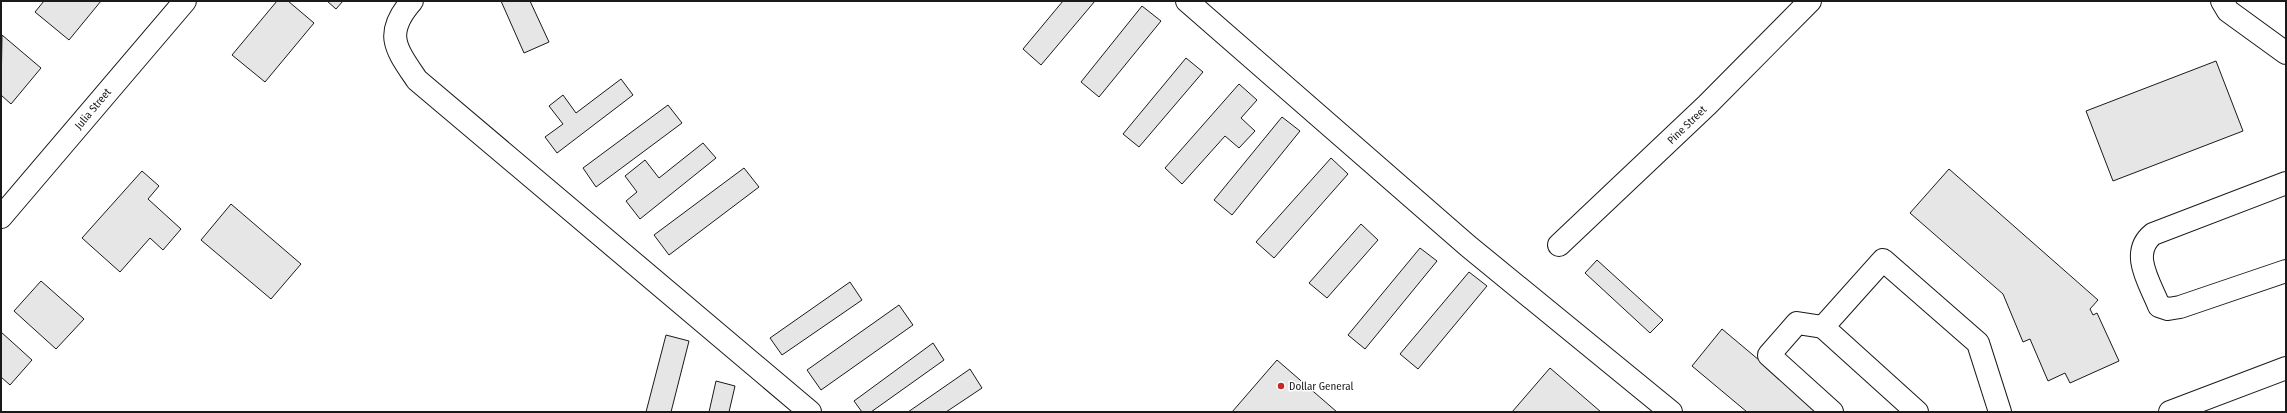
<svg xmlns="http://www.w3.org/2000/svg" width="2287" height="413" viewBox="0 0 2287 413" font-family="'Fira Sans Condensed',sans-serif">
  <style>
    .building { fill: #e6e6e6; stroke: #1a1a1a }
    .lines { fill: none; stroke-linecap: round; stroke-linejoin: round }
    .minor-casing { stroke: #1a1a1a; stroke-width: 24 }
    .major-casing { stroke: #1a1a1a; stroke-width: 24 }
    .minor { stroke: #fff; stroke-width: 22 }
    .major { stroke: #fff; stroke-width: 22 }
    .poi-dot { fill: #c62828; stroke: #fff; stroke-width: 1.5 }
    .labels { text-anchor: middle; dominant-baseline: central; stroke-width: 3; stroke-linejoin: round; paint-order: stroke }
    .street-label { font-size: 11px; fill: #1a1a1a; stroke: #fff }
    .poi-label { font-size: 11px; fill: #1a1a1a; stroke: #fff; text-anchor: start }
  </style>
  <rect width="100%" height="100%" fill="#fff"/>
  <g class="building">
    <polygon points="44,1 101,1 69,40 35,12"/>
    <polygon points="277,1 288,1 314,23 265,82 232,55"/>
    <polygon points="327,1 343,1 336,9"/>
    <polygon points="501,1 530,1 549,42 524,53"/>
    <polygon points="1063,1 1095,1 1041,65 1023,49"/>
    <polygon points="1142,6 1161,21 1099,97 1081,82"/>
    <polygon points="2,35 41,68 11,104 1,95"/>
    <polygon points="1186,58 1203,72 1139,147 1123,134"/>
    <polygon points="2216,61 2243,131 2113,181 2086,111"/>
    <polygon points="621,79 633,95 557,153 545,137 563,124 549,106 563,95 576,113"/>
    <polygon points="1239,84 1257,100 1241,118 1255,131 1239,148 1225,136 1182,184 1165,168"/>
    <polygon points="668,105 682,123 596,187 583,168"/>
    <polygon points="1282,117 1300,131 1232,215 1214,200"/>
    <polygon points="703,143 716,158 640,219 626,201 637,192 625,176 645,160 659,178"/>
    <polygon points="1331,158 1348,174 1274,258 1256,242"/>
    <polygon points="744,168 759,187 669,255 654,235"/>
    <polygon points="1949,169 2098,300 2090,309 2093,315 2097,313 2119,361 2070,383 2065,373 2048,381 2030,339 2023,342 2003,294 1910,213"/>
    <polygon points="142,171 159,186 148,199 181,229 163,250 150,238 120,272 82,238"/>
    <polygon points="231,204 301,264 271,299 201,240"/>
    <polygon points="1361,224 1378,240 1327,298 1309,283"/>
    <polygon points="1420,248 1437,261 1365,349 1348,335"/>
    <polygon points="1597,260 1663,320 1650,333 1585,273"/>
    <polygon points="1469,272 1487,286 1418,369 1400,354"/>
    <polygon points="41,281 84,319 56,349 14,311"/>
    <polygon points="850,282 862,300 782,355 770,338"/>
    <polygon points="899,305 913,325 821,390 807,370"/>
    <polygon points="1722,329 1821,412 1747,412 1692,366"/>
    <polygon points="1,332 32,360 10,385 1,377"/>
    <polygon points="666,335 689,341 671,412 646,412"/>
    <polygon points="933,343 944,360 871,412 862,412 854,401"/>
    <polygon points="1277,360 1337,412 1232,412"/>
    <polygon points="1550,368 1601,412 1512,412"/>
    <polygon points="970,369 982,388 946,412 908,412"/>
    <polygon points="716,381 735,386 729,412 709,412"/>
  </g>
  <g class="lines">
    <g class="minor-casing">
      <g id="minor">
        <path d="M412,1c-29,33 -16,48 5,79l393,332"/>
        <polyline points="1187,1 1468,246 1671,412"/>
        <polyline points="2222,1 2228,11 2286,53"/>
        <path d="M2286,183l-133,51c-24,19 -3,49 6,72l9,3 12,-2 106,-36"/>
        <polyline points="1,217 185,1"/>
        <polyline points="1559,245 1707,105 1810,1"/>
        <polyline points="1823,327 1797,323 1769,355 1832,412"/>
        <polyline points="1917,412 1823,327 1883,260 1978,343 2000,412"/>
      </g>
    </g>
    <g class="major-casing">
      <polyline id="major" points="2170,412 2286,368"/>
    </g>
    <use href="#minor" class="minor"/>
    <use href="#major" class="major"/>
  </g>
  <circle class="poi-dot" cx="1281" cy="386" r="4"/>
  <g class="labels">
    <g class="street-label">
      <text transform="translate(93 109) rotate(-50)">Julia Street</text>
      <text transform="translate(1687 125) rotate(-44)">Pine Street</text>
    </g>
    <g class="poi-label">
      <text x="1289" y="386">Dollar General</text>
    </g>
  </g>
  <rect width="2287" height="413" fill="none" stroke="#1a1a1a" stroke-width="4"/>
</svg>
